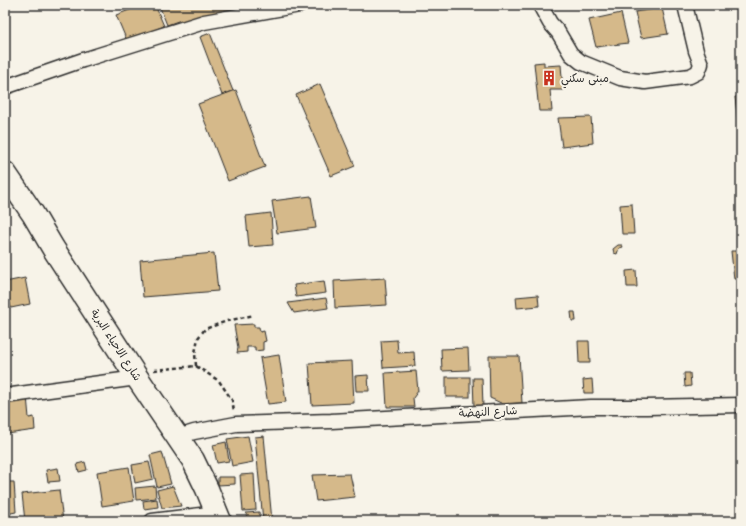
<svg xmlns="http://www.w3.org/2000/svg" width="746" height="526" viewBox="0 0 746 526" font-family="'Shantell Sans','Playpen Sans Arabic',sans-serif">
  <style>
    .building { fill: #d5b98a; stroke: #2b2b2b }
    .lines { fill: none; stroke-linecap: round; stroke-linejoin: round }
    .street-casing { stroke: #2b2b2b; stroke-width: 17 }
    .primary-casing { stroke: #2b2b2b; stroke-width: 25 }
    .path { stroke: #2b2b2b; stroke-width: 2.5; stroke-dasharray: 4 3; stroke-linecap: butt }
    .street { stroke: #f7f3e8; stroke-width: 14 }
    .primary { stroke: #f7f3e8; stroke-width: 22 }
    .labels { text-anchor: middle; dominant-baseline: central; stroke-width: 4; stroke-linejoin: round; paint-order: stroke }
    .poi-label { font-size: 11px; fill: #2b2b2b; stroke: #f7f3e8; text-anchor: start }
    .street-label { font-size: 11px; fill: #2b2b2b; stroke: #f7f3e8 }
  </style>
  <rect width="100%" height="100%" fill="#f7f3e8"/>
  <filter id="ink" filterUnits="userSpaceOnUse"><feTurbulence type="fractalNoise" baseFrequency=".025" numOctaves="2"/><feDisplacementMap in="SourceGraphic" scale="8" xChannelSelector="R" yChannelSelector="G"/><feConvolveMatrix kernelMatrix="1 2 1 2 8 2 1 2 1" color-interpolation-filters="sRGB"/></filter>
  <g filter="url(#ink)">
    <g class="building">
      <polygon points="143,5 155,5 164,26 127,41 116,15"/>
      <polygon points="159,5 267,5 182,22 181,20 167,25"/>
      <polygon points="662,8 668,34 641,38 635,12"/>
      <polygon points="621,13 628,43 596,47 589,20"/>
      <polygon points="210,33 233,91 222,95 200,37"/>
      <polygon points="5,62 9,74 5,75"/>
      <polygon points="544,62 544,66 561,65 563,90 550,90 552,111 539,111 534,63"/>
      <polygon points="320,84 355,166 331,176 296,95"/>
      <polygon points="236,90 265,167 228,181 198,104"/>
      <polygon points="735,97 741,97 741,124 738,124"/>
      <polygon points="591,117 593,143 562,147 558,118"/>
      <polygon points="311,196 316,228 277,233 272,201"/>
      <polygon points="632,204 634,234 622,234 620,205"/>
      <polygon points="271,213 273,245 249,247 246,216"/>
      <polygon points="618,245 622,245 623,247 619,248 617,254 614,253 613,249"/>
      <polygon points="731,251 741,251 741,279 734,279"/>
      <polygon points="214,253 218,291 143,297 140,260"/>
      <polygon points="636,270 637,287 627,287 626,271"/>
      <polygon points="25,278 30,304 11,308 5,282"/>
      <polygon points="385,278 387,305 335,308 334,281"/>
      <polygon points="324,281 326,293 296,297 294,285"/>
      <polygon points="538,295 539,306 517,308 516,297"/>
      <polygon points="326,298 328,308 294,313 288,303"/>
      <polygon points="571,312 575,312 576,321 572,321"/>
      <polygon points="254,324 254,327 259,327 260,332 264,331 266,341 263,342 263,350 255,351 255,347 247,347 247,352 237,353 238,348 234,325"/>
      <polygon points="397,340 398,353 414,352 415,366 383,368 381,341"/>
      <polygon points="578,341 589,341 590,363 579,363"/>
      <polygon points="468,348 469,370 442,371 441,349"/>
      <polygon points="279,355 286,402 268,404 260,358"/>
      <polygon points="489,356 519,356 522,403 503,404 490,398"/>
      <polygon points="352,361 354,403 312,405 309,363"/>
      <polygon points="416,371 418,391 413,398 414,407 387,407 385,373"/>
      <polygon points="684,373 690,373 691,386 685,387"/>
      <polygon points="368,375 369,391 356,391 355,376"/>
      <rect x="446" y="377" width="24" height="20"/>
      <polygon points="473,378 482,378 483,407 474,407"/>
      <polygon points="592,379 593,393 584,393 583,380"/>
      <polygon points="27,396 29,418 34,417 35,430 7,434 5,419 5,399"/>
      <polygon points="248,436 253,462 232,466 227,439"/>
      <polygon points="264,436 272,521 263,521 255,437"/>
      <polygon points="226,442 229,461 217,463 213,445"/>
      <polygon points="162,452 171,484 157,487 150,455"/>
      <polygon points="85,462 87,470 79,472 77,464"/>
      <polygon points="149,462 153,479 135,483 132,465"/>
      <polygon points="129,467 134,501 102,506 97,472"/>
      <polygon points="58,468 60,481 48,482 46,470"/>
      <polygon points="254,474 256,510 243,511 240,475"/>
      <polygon points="350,474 355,497 316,501 312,475"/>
      <polygon points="218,477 235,477 235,484 218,485"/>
      <polygon points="5,482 14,482 16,512 11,513 8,517 8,521 5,521"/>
      <polygon points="155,486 156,498 136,500 135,488"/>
      <polygon points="173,486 181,506 162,508 157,490"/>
      <polygon points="59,490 63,521 25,521 22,494"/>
      <polygon points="157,499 158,507 144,509 143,501"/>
      <polygon points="259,512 260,521 247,521 246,513"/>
    </g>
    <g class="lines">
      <g class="street-casing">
        <g id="street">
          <polyline points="540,5 550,23 558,32 571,54 581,62 620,78 645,82 690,76 698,72 701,64 696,51 685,5"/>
          <polyline points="5,87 83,60 204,22 300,5"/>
          <polyline points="5,396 137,378"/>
          <polyline points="178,437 194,432 236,424 331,421 591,407 647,407 741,405"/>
          <polyline points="152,521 217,513"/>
        </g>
      </g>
      <g class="primary-casing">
        <polyline id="primary" points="5,173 33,214 53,248 134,373 193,460 207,489 220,521"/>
      </g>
      <g class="path">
        <polyline points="196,366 195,353 198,338 205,329 227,321 254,315"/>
        <polyline points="154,370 196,366 219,381 232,400 234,411"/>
      </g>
      <use href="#street" class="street"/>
      <use href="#primary" class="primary"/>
    </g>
  </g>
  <defs>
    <g id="building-bare" transform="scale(1.2)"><path d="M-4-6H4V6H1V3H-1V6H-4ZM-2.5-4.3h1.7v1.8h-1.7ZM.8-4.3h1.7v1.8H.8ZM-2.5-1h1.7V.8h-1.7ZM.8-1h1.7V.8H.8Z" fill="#c8321e" stroke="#f7f3e8" stroke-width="2.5" paint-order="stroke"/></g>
  </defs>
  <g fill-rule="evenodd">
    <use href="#building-bare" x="549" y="78"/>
  </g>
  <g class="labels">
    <g class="poi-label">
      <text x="561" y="78">مبنى سكني</text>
    </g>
    <g class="street-label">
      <text transform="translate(116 345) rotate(57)">شارع الاحياء البرية</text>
      <text transform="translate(488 412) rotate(-3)">شارع النهضة</text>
    </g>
  </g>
  <rect width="746" height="526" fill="none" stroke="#f7f3e8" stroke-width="20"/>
  <rect x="10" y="10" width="726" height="506" fill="none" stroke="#2b2b2b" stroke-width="1.5" filter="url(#ink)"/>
</svg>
